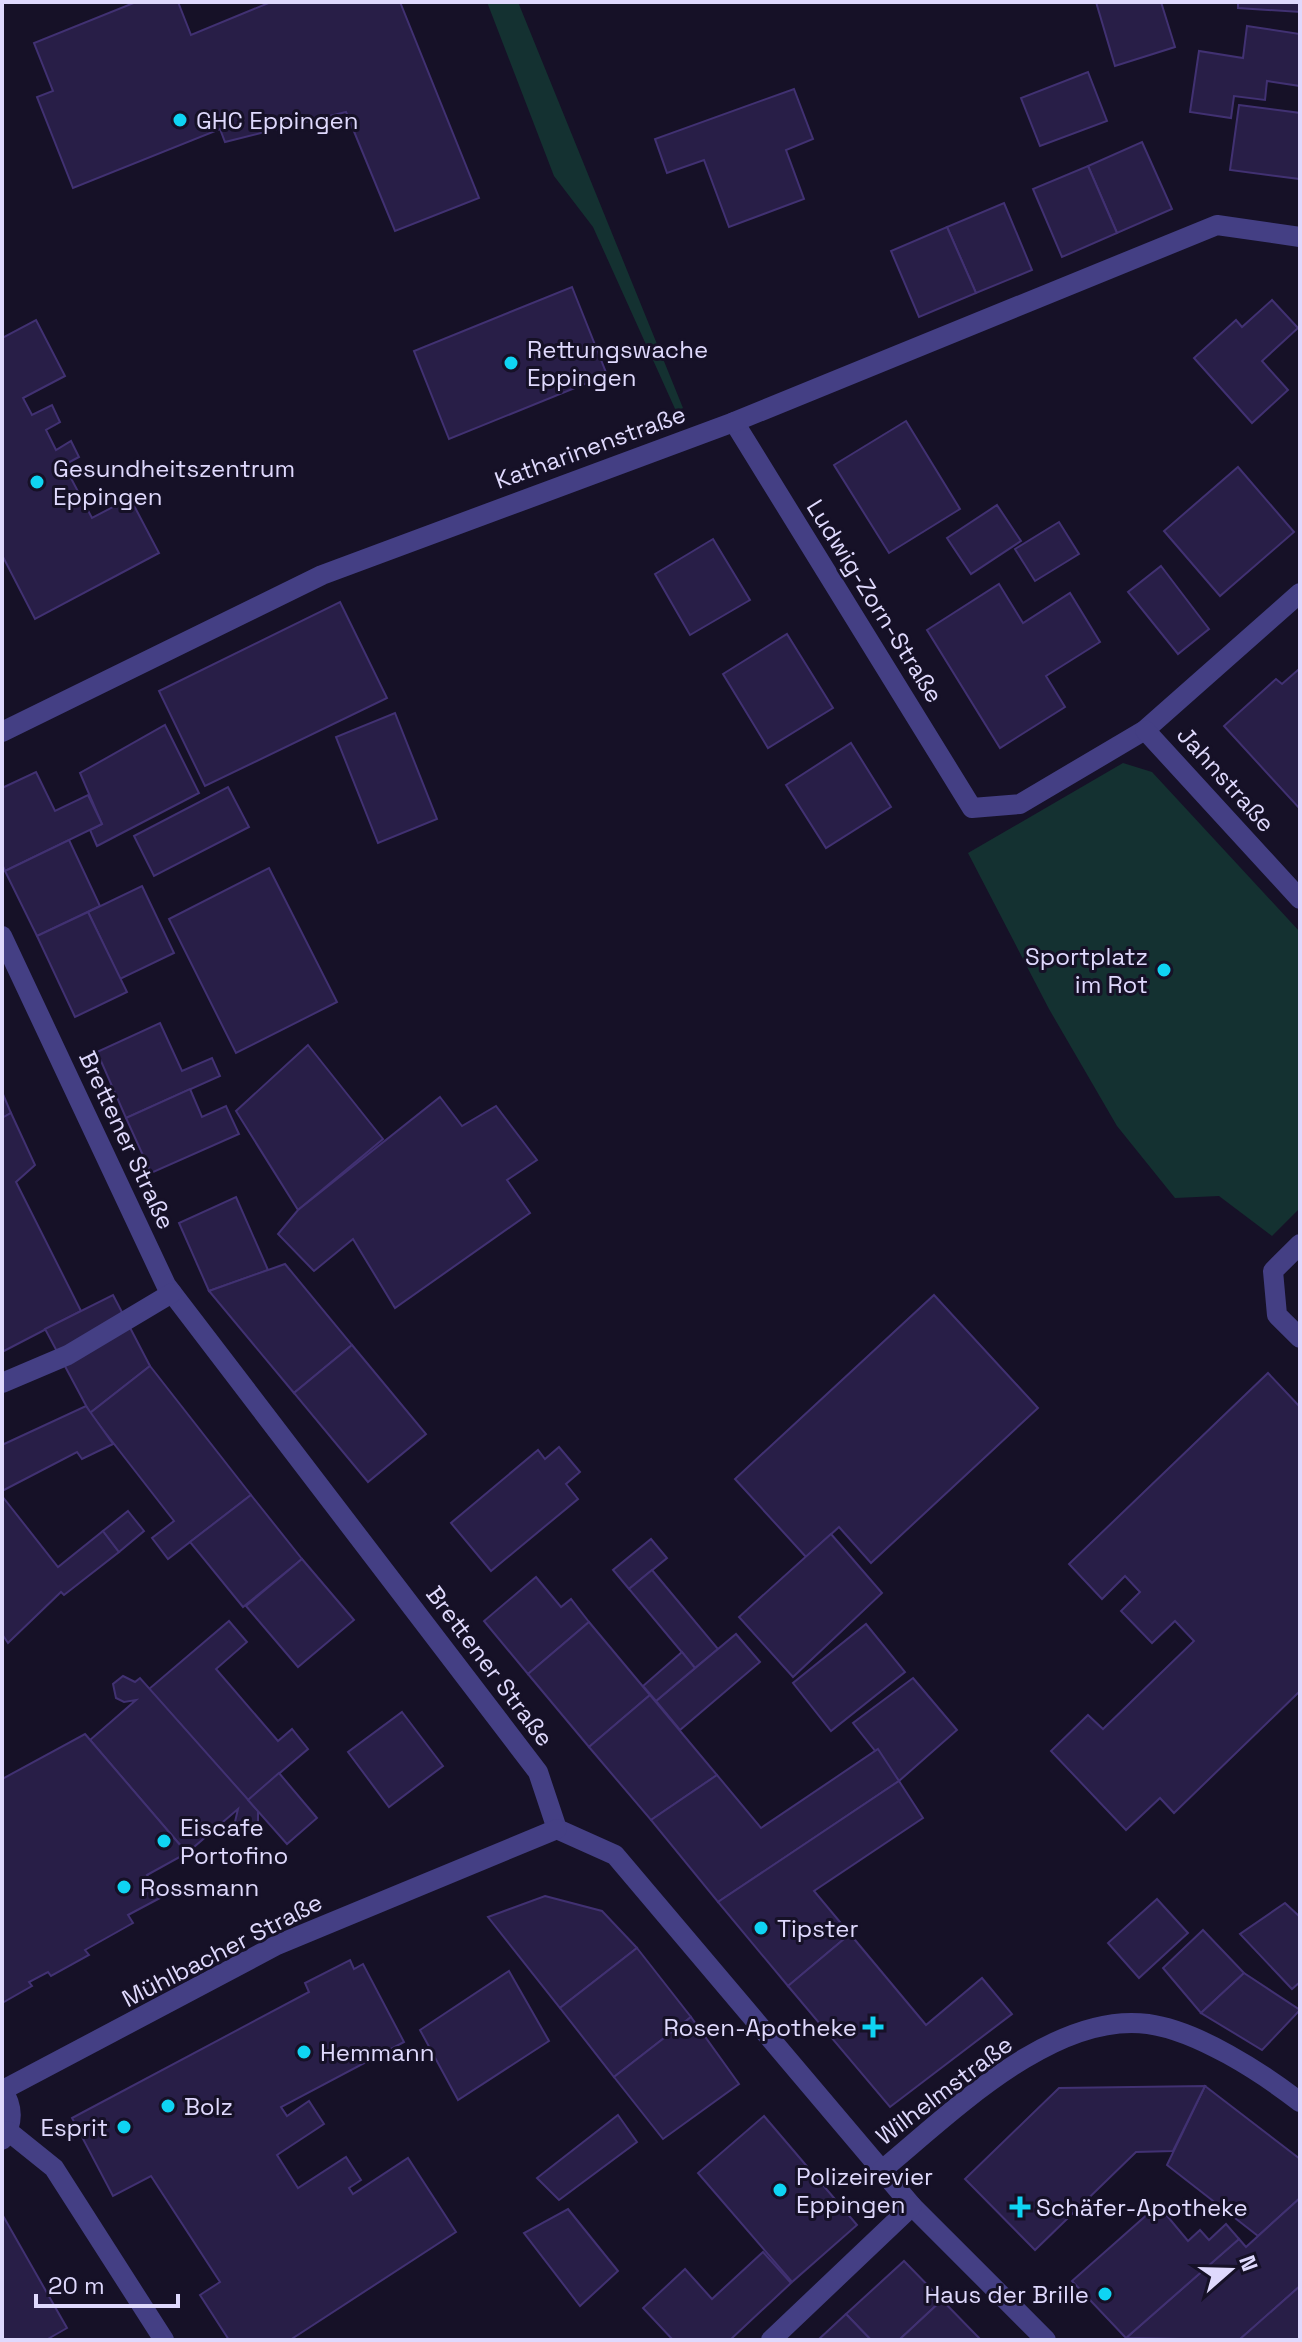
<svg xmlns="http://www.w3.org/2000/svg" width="1302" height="2342" viewBox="0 0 1302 2342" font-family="'Space Grotesk',sans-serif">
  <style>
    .green { fill: #143131 }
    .building { fill: #281e47; stroke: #413172; stroke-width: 2 }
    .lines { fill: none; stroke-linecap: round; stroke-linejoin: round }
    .minor { stroke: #443f84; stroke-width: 20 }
    .poi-dot { fill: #0fd4f3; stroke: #161127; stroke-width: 3 }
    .labels { text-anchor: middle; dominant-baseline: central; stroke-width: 6; stroke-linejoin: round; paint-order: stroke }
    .poi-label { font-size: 24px; fill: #dfd9fd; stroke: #161127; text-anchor: start }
    .street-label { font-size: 24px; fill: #dfd9fd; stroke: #161127 }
  </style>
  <rect width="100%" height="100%" fill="#161127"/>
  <g class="green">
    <polygon points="487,2 518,2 683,408 676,411 593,227 554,176"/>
    <polygon points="1123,763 1152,772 1300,932 1300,1208 1272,1236 1219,1196 1175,1198 1117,1126 1049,1009 968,853"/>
  </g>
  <g class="building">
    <polygon points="136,2 178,2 191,35 271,2 400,2 479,198 395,231 346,112 225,142 220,129 73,188 37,97 53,91 34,43"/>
    <polygon points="1096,2 1161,2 1175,47 1115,66"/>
    <polygon points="1238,2 1300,2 1300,12 1238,8"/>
    <polygon points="1247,26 1300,34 1300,86 1267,81 1265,100 1234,96 1231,118 1190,112 1199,51 1243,58"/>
    <polygon points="1088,72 1107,121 1040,146 1021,98"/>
    <polygon points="794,89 813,139 786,150 804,199 729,227 704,160 667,173 655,139"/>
    <polygon points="1239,105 1300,113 1300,179 1230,170"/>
    <polygon points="1142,142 1172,209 1117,233 1088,166"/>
    <polygon points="1088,166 1117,233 1062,257 1033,189"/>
    <polygon points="1004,203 1032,270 976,293 947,227"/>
    <polygon points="947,227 976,293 919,317 891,251"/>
    <polygon points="572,287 607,375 449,439 414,351"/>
    <polygon points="1272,300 1298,328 1262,361 1288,390 1252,423 1194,358 1236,320 1242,327"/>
    <polygon points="36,320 65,376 23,398 32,415 52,405 60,422 46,430 56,450 71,441 79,457 64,465 92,518 130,498 159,553 35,619 2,555 2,338"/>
    <polygon points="906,421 960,509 889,553 834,465"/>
    <polygon points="1238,467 1294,532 1220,596 1164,531"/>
    <polygon points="997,505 1021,541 971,574 947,538"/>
    <polygon points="1059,522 1079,554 1035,581 1015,549"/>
    <polygon points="713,539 750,600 690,635 655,574"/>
    <polygon points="1161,566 1209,629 1178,654 1128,592"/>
    <polygon points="999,584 1023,623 1070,593 1100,642 1046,676 1065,707 1000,748 927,630"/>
    <polygon points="340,602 387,698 205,786 159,691"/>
    <polygon points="787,634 833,708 768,748 723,674"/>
    <polygon points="1298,670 1300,673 1300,809 1224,726 1276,679 1282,684"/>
    <polygon points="395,713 437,819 378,843 336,737"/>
    <polygon points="165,725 199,793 97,846 90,830 102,824 80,773"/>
    <polygon points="851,743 891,807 826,848 786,785"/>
    <polygon points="36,772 55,811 88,795 102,824 5,871 2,864 2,788"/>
    <polygon points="228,787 249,827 154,876 134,836"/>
    <polygon points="69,840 100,906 37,936 5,871"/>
    <polygon points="269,868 337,1002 236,1053 169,919"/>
    <polygon points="142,886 174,953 120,979 88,912"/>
    <polygon points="88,912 127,992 75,1017 37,936"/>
    <polygon points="160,1023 182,1071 212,1058 220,1076 126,1118 97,1052"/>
    <polygon points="308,1045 383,1139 298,1210 236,1111"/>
    <polygon points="190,1089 202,1117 226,1106 239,1134 151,1173 126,1118"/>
    <polygon points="2,1092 11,1113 2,1118"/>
    <polygon points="440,1097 462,1126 496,1106 537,1160 507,1180 530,1213 395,1308 353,1239 314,1271 278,1234 298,1210"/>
    <polygon points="11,1113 35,1165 16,1182 81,1311 2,1352 2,1118"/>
    <polygon points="236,1197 268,1270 209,1291 179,1223"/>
    <polygon points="285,1264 352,1345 294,1393 209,1291"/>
    <polygon points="113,1295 150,1366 90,1413 45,1329"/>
    <polygon points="934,1295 1038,1408 871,1563 839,1527 806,1557 735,1479"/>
    <polygon points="352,1345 426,1434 368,1482 294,1393"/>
    <polygon points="150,1366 251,1495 168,1559 152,1538 174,1521 90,1413"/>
    <polygon points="1268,1373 1300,1407 1300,1691 1174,1813 1160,1798 1126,1830 1051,1751 1088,1715 1103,1729 1194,1641 1175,1621 1152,1643 1121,1611 1140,1592 1125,1576 1102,1599 1069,1564"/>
    <polygon points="86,1406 113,1444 82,1459 77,1452 2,1491 2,1445"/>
    <polygon points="559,1447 580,1472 566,1484 578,1499 491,1571 451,1523 538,1450 545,1459"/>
    <polygon points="251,1495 302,1559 243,1607 190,1542"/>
    <polygon points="2,1496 58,1567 103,1531 119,1552 64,1595 61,1592 8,1643 2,1634"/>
    <polygon points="128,1511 144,1531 119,1552 103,1531"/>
    <polygon points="831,1534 882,1593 793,1677 739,1617"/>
    <polygon points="651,1539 667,1558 629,1589 613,1570"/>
    <polygon points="302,1559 354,1620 298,1667 246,1606"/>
    <polygon points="652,1570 718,1649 695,1668 629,1589"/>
    <polygon points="536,1577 561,1607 571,1599 589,1622 528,1674 484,1621"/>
    <polygon points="229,1621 247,1642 216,1669 278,1741 292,1729 308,1749 248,1800 149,1689"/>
    <polygon points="589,1622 650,1695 589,1747 528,1674"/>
    <polygon points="866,1624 905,1672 831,1731 793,1683"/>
    <polygon points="736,1634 760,1662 680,1730 656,1701"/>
    <polygon points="682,1652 695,1668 656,1701 643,1686"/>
    <polygon points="123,1676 135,1682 140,1678 258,1811 258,1827 254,1832 240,1833 234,1826 238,1809 187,1853 90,1740 136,1700 124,1702 116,1698 113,1684"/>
    <polygon points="913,1678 957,1730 899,1781 853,1723"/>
    <polygon points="650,1695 717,1775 651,1820 589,1747"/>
    <polygon points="402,1712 443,1766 389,1807 348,1752"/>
    <polygon points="85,1734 187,1853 147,1875 160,1898 128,1915 133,1923 85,1950 89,1955 51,1976 48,1972 29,1982 32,1986 2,2003 2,1779"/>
    <polygon points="878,1749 899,1781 718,1902 651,1820 717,1775 761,1828"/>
    <polygon points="279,1773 317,1818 287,1844 248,1800"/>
    <polygon points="899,1781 923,1818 814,1891 850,1934 788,1986 718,1902"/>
    <polygon points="545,1896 602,1911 637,1948 560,2008 488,1917"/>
    <polygon points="1157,1899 1188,1933 1139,1978 1108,1943"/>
    <polygon points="1285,1903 1300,1917 1300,1982 1292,1989 1240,1934"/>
    <polygon points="1203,1930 1244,1973 1201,2013 1163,1968"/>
    <polygon points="850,1934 926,2025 982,1978 1012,2014 890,2107 788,1986"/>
    <polygon points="637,1948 691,2017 614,2077 560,2008"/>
    <polygon points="350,1960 354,1969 363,1964 404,2042 281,2107 287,2116 309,2101 324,2124 277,2155 298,2188 346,2157 361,2180 349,2188 353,2194 408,2158 456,2232 290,2340 229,2340 200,2295 220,2282 151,2176 113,2196 72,2118 309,1992 305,1983"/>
    <polygon points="509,1971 549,2041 458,2100 420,2030"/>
    <polygon points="1244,1973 1300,2010 1262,2050 1201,2013"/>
    <polygon points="691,2017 739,2084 663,2139 614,2077"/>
    <polygon points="1205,2086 1300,2159 1300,2198 1258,2236 1167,2165"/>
    <polygon points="1205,2086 1173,2151 1136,2152 1035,2250 965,2179 1059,2088"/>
    <polygon points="618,2115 637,2142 559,2200 537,2178"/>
    <polygon points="764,2116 857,2225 792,2282 698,2173"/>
    <polygon points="1300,2198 1300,2286 1239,2340 1126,2338 1239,2239 1246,2247"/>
    <polygon points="1158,2205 1188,2241 1200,2230 1209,2240 1226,2224 1239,2239 1126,2338 1072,2281"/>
    <polygon points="568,2209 618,2271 580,2306 524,2233"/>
    <polygon points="2,2214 67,2328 46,2340 2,2340"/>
    <polygon points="763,2252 791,2283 730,2340 673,2340 643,2308 685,2269 712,2299"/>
    <polygon points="904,2261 942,2300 899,2340 871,2340 846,2314"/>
    <polygon points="1300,2286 1300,2340 1239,2340"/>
    <polygon points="942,2300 981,2340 899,2340"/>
    <polygon points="846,2314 871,2340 818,2340"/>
  </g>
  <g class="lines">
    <g class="minor">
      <polyline points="734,422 972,808 1020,804 1145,730 1300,593"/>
      <polyline points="1145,730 1300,899"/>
      <polyline points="2,732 322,575 734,422 1217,225 1300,237"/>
      <polyline points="2,936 166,1285 538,1772 557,1829 615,1855 912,2206 1046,2340"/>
      <polyline points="1300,1244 1273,1271 1277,1315 1300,1338"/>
      <polyline points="2,1383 68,1355 172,1293"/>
      <path d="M2,2089c11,17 12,34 0,51"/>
      <polyline points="3,2090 277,1945 557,1829"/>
      <polyline points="8,2131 54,2168 164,2340"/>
      <path d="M882,2170c69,-57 171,-159 266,-146 50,7 113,48 152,78"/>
      <polyline points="771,2340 912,2206"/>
    </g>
  </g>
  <g class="poi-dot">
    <circle cx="180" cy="120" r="8"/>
    <circle cx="511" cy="363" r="8"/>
    <circle cx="37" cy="482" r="8"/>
    <circle cx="1164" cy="970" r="8"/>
    <circle cx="164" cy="1841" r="8"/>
    <circle cx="124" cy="1887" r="8"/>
    <circle cx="761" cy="1928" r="8"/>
    <path d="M869 2015h8v8h8v8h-8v8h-8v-8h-8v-8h8z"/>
    <circle cx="304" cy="2052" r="8"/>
    <circle cx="168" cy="2106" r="8"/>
    <circle cx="124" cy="2127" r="8"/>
    <circle cx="780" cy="2190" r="8"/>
    <path d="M1016 2195h8v8h8v8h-8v8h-8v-8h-8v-8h8z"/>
    <circle cx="1105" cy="2294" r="8"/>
  </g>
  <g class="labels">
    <g class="poi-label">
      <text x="196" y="120">GHC Eppingen</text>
      <text x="527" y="349">Rettungswache<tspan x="527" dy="28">Eppingen</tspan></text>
      <text x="53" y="468">Gesundheitszentrum<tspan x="53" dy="28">Eppingen</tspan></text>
      <text x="1148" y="956" text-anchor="end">Sportplatz<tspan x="1148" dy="28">im Rot</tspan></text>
      <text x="180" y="1827">Eiscafe<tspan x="180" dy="28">Portofino</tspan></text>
      <text x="140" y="1887">Rossmann</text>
      <text x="777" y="1928">Tipster</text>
      <text x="857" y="2027" text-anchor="end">Rosen-Apotheke</text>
      <text x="320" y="2052">Hemmann</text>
      <text x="184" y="2106">Bolz</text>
      <text x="108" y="2127" text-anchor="end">Esprit</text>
      <text x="796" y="2176">Polizeirevier<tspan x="796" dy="28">Eppingen</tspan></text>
      <text x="1036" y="2207">Schäfer-Apotheke</text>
      <text x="1089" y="2294" text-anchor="end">Haus der Brille</text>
    </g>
    <g class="street-label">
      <text transform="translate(590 447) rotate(-20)">Katharinenstraße</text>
      <text transform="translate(875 601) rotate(58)">Ludwig-Zorn-Straße</text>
      <text transform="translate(1226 779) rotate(48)">Jahnstraße</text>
      <text transform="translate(127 1140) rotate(65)">Brettener Straße</text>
      <text transform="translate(490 1666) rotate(53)">Brettener Straße</text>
      <text transform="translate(222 1950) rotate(-27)">Mühlbacher Straße</text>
      <text transform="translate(944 2090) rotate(-37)">Wilhelmstraße</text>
    </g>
  </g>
  <rect width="1302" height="2342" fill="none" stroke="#dfd9fd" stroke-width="8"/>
  <g transform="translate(1230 2270) rotate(70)" stroke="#161127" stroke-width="6" paint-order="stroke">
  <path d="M0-6L14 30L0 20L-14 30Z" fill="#dfd9fd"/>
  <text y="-12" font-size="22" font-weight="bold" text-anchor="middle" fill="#dfd9fd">N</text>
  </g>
  <path d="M36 2294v12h142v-12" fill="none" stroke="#dfd9fd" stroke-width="4"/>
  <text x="48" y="2294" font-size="24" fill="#dfd9fd" stroke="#161127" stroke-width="6" paint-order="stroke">20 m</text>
</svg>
